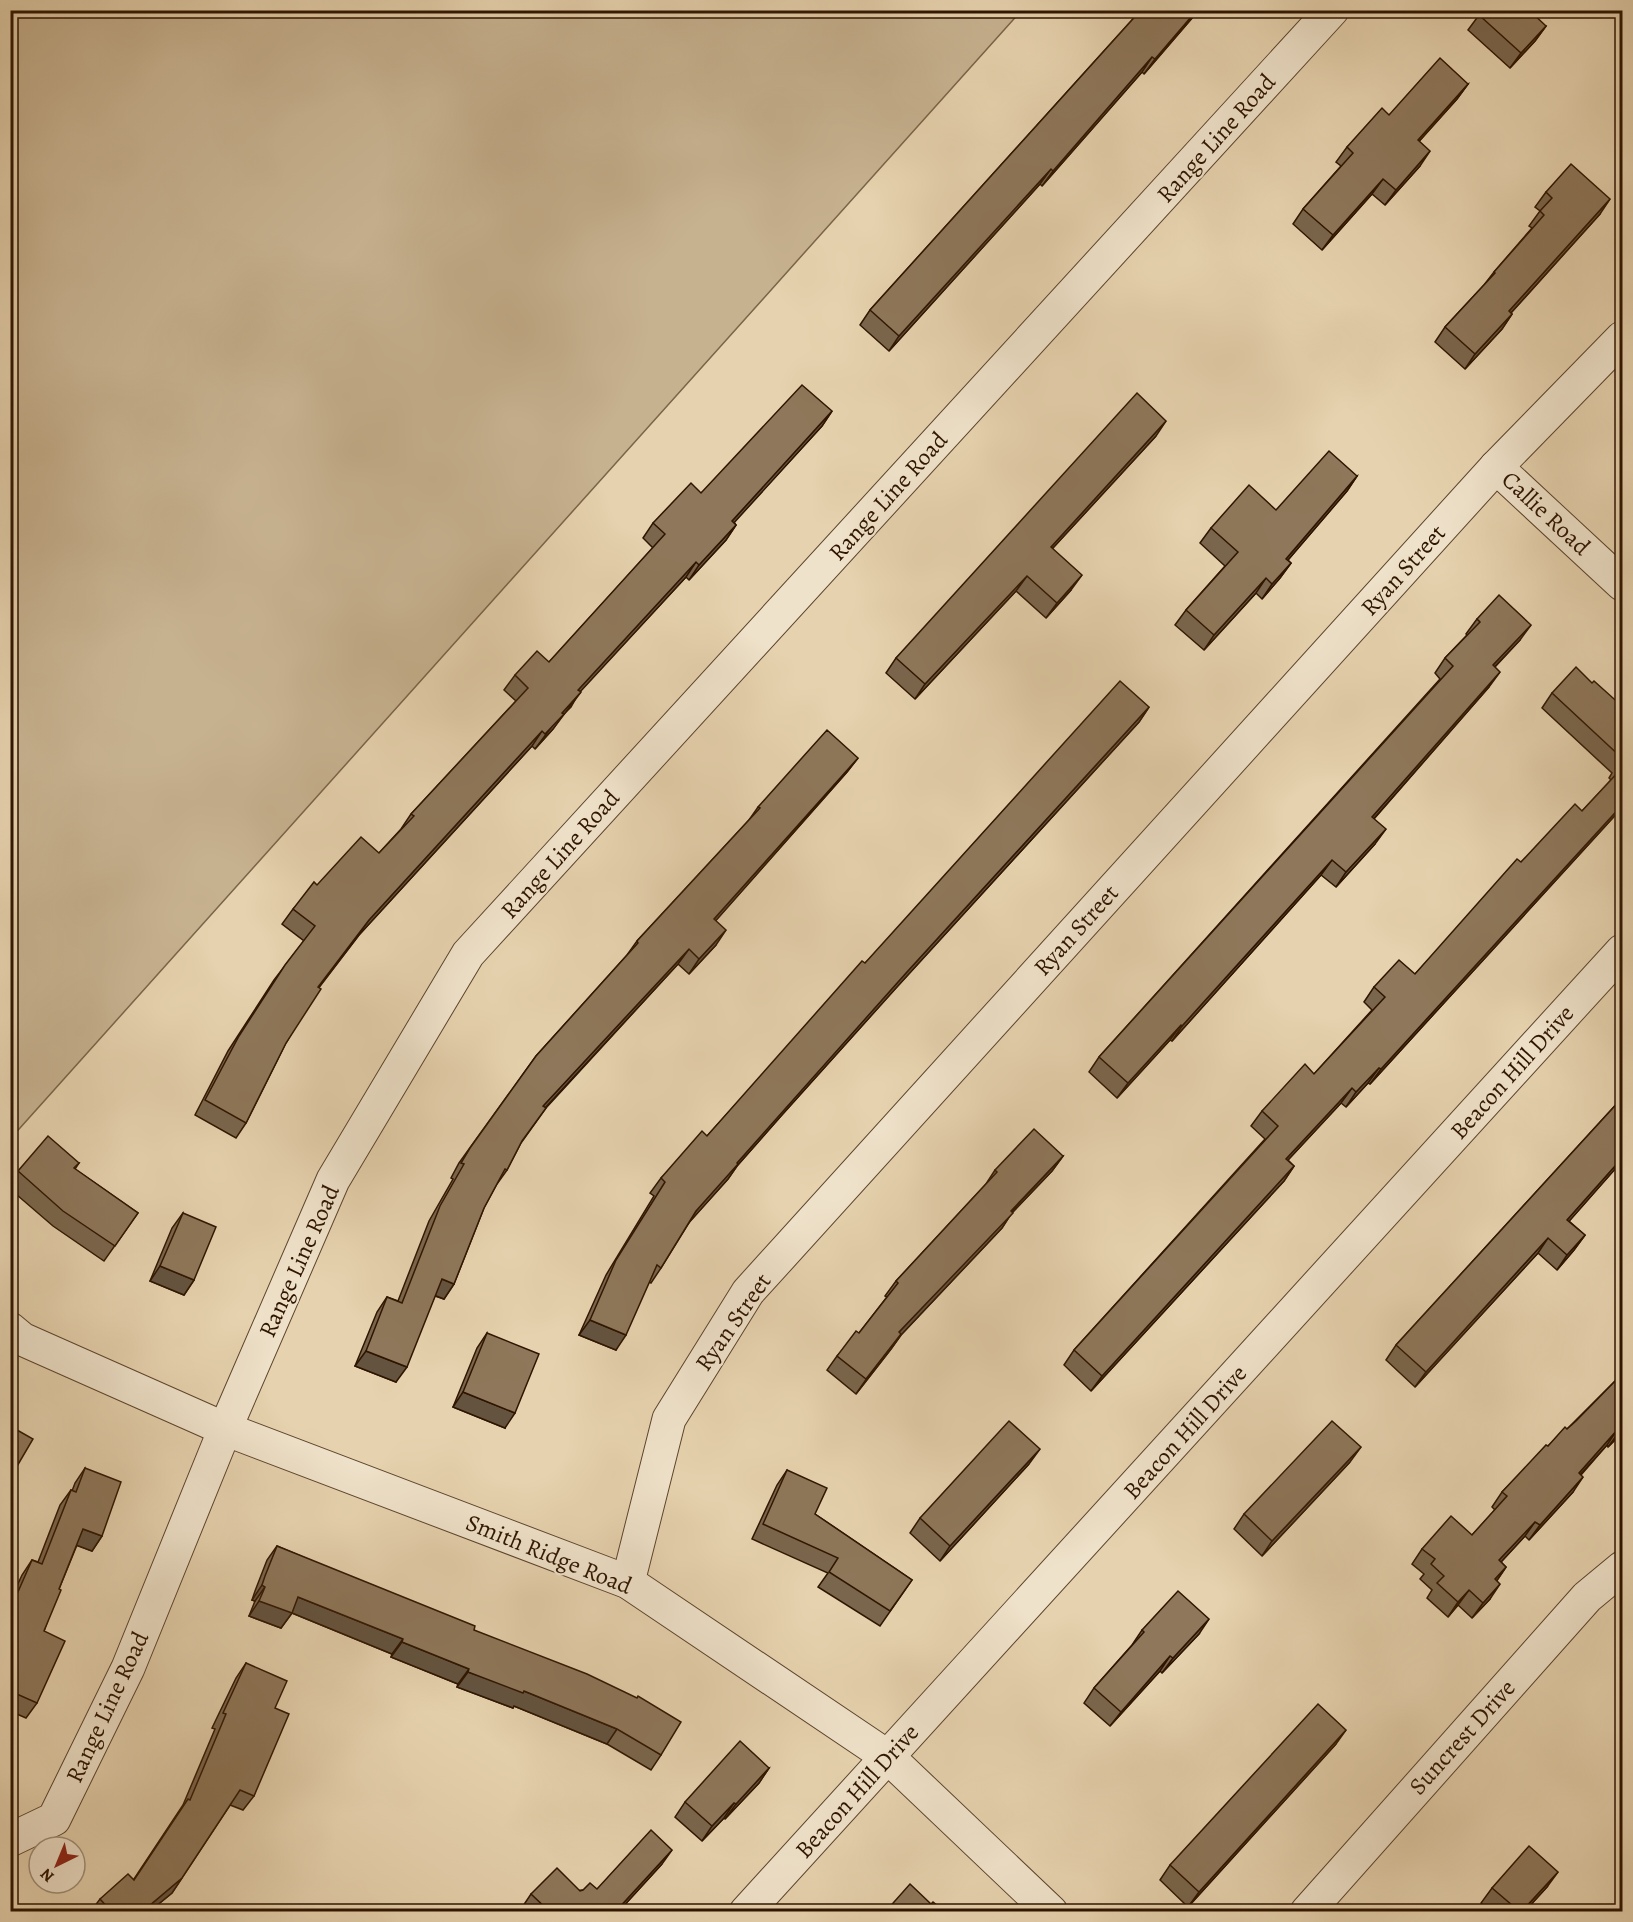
<svg xmlns="http://www.w3.org/2000/svg" width="1633" height="1922" viewBox="0 0 1633 1922" font-family="Alegreya,serif">
  <style>
    .green { fill: #c7b290; stroke: #7b6448; stroke-width: 1.5 }
    .lines { fill: none; stroke-linecap: round; stroke-linejoin: round }
    .street-casing { stroke: #5d442c; stroke-width: 35 }
    .street { stroke: #efe2ca; stroke-width: 33 }
    .wall { fill: #7a664d; stroke: #2f1500; stroke-width: 1.5 }
    .shaded-wall { fill: #63533f; stroke: #2f1500; stroke-width: 1.5 }
    .building { fill: #8e775a; stroke: #2f1500; stroke-width: 1.5 }
    .labels { text-anchor: middle; dominant-baseline: central; stroke-width: 4.5; stroke-linejoin: round; paint-order: stroke }
    .street-label { font-size: 24px; fill: #2f1500; stroke: #efe2ca }
  </style>
  <rect width="100%" height="100%" fill="#e6d2ae"/>
  <filter id="stains"><feTurbulence type="fractalNoise" baseFrequency=".00333" numOctaves="4"/><feColorMatrix values="0 0 0 0 .2 0 0 0 0 .09 0 0 0 0 .02 0 0 0 .5 -.17"/></filter>
  <radialGradient id="worn" r=".72"><stop offset=".6" stop-color="#630" stop-opacity="0"/><stop offset="1" stop-color="#630" stop-opacity=".3"/></radialGradient>
  <polygon class="green" points="11,10 1021,11 11,1138 10,11"/>
  <g class="lines">
    <g class="street-casing">
      <g id="street">
        <polyline points="1496,467 1622,584"/>
        <polyline points="10,1329 22,1339 225,1429 628,1582 888,1757 1051,1912"/>
        <polyline points="628,1582 669,1419 748,1292 1496,467 1622,338"/>
        <polyline points="10,1840 54,1819 128,1668 225,1429 333,1180 468,954 1332,10"/>
        <polyline points="746,1912 1622,951"/>
        <polyline points="1307,1912 1587,1597 1622,1568"/>
      </g>
    </g>
    <use href="#street" class="street"/>
  </g>
  <g class="wall">
    <polygon points="1141,10 1199,10 1144,74 1142,72 1042,186 1040,184 889,351 860,325 870,310"/>
    <polygon points="1479,15 1546,26 1535,41 1510,68 1468,30"/>
    <polygon points="1468,84 1457,99 1419,141 1420,166 1385,205 1372,194 1322,250 1293,224 1303,209 1341,166 1336,162 1347,147 1389,115"/>
    <polygon points="1546,192 1600,214 1511,313 1512,314 1502,329 1465,369 1435,342 1445,327 1484,285 1494,272 1532,228 1529,226 1540,211 1535,207"/>
    <polygon points="832,411 822,426 734,522 736,525 726,540 689,580 686,577 580,691 571,707 562,716 553,729 535,749 532,746 359,935 319,987 286,1043 246,1123 236,1138 195,1115 228,1051 274,980 304,941 282,924 293,909 317,885 379,853 401,829 411,814 516,701 504,690 515,675 549,662 653,548 643,538 653,523"/>
    <polygon points="1156,436 1052,549 1071,590 1046,618 1016,591 915,699 886,673 896,658"/>
    <polygon points="1357,476 1347,491 1288,560 1291,563 1280,578 1262,599 1256,593 1204,650 1175,625 1186,610 1225,566 1200,543 1211,528 1276,510"/>
    <polygon points="1477,619 1520,640 1495,667 1489,687 1374,819 1375,844 1336,887 1321,875 1172,1041 1170,1040 1117,1098 1089,1072 1099,1057 1440,679 1435,673 1445,658 1467,635 1466,634"/>
    <polygon points="1592,683 1623,707 1623,812 1620,810 1370,1084 1368,1083 1346,1107 1341,1103 1288,1160 1294,1166 1284,1181 1091,1391 1064,1365 1074,1350 1265,1139 1251,1126 1262,1111 1314,1074 1372,1010 1364,1002 1374,987 1415,974 1521,862 1582,811 1611,780 1609,778 1612,773 1542,708 1552,693"/>
    <polygon points="1149,707 1139,722 896,988 781,1116 737,1166 728,1179 690,1221 661,1268 651,1283 649,1282 616,1350 579,1335 606,1275 654,1196 650,1193 661,1178 707,1136 865,963"/>
    <polygon points="858,758 847,772 716,920 716,945 689,974 678,964 546,1108 521,1143 507,1170 497,1184 484,1208 454,1284 444,1299 435,1296 396,1382 355,1366 377,1312 387,1297 398,1301 429,1221 453,1179 451,1178 459,1163 536,1056 627,955 637,941 749,820 758,807"/>
    <polygon points="1623,1097 1623,1160 1569,1221 1585,1235 1574,1250 1557,1270 1538,1253 1415,1387 1386,1360 1396,1345"/>
    <polygon points="1063,1156 1052,1171 1011,1214 1002,1228 901,1335 891,1349 856,1394 827,1370 837,1356 859,1333 887,1297 885,1296 896,1281 986,1184 995,1170"/>
    <polygon points="79,1163 75,1169 138,1213 104,1261 53,1226 10,1189 10,1181 18,1171"/>
    <polygon points="183,1213 194,1280 184,1295 150,1281 172,1228"/>
    <polygon points="487,1333 505,1428 453,1407 477,1348"/>
    <polygon points="1623,1373 1623,1432 1608,1447 1607,1445 1581,1475 1573,1492 1529,1540 1525,1536 1501,1562 1506,1567 1497,1580 1490,1599 1472,1618 1458,1605 1448,1617 1427,1598 1432,1590 1420,1579 1424,1574 1412,1564 1422,1549 1472,1535 1495,1510 1492,1507 1502,1492 1548,1446 1567,1429"/>
    <polygon points="1350,1462 1262,1556 1234,1529 1244,1514"/>
    <polygon points="1029,1464 940,1561 910,1533 920,1518"/>
    <polygon points="85,1468 102,1536 92,1551 77,1545 59,1589 44,1631 37,1703 26,1718 10,1711 10,1601 22,1575 32,1560 38,1562 60,1505 71,1490 72,1491 75,1483"/>
    <polygon points="787,1470 815,1514 912,1580 880,1626 818,1587 828,1573 752,1539 777,1485"/>
    <polygon points="277,1546 474,1630 661,1755 651,1770 607,1744 514,1706 513,1708 457,1687 458,1684 391,1657 392,1654 292,1613 281,1628 249,1616 255,1601 252,1600 255,1591 267,1560"/>
    <polygon points="1142,1630 1199,1634 1162,1673 1160,1671 1110,1726 1084,1703 1094,1688 1132,1645"/>
    <polygon points="246,1663 275,1708 254,1796 243,1810 230,1805 172,1893 150,1911 91,1911 100,1899 134,1879 183,1805 215,1729 212,1728 236,1678"/>
    <polygon points="1336,1744 1188,1907 1160,1880 1170,1865"/>
    <polygon points="769,1768 759,1783 725,1819 724,1818 702,1841 675,1817 685,1802"/>
    <polygon points="662,1864 619,1911 523,1911 521,1909 531,1894 597,1889"/>
    <polygon points="1547,1887 1525,1911 1491,1911 1481,1903 1492,1888"/>
  </g>
  <g class="shaded-wall">
    <polygon points="1197,10 1199,10 1144,74 1155,59"/>
    <polygon points="1546,26 1535,41 1510,68 1521,53"/>
    <polygon points="1152,57 1142,72 1042,186 1053,171"/>
    <polygon points="1468,84 1457,99 1407,155 1418,140"/>
    <polygon points="1430,151 1420,166 1385,205 1396,190"/>
    <polygon points="1051,169 1040,184 889,351 899,336"/>
    <polygon points="1383,179 1372,194 1322,250 1333,235"/>
    <polygon points="1610,199 1600,214 1499,326 1509,311"/>
    <polygon points="1512,314 1502,329 1465,369 1475,354"/>
    <polygon points="832,411 822,426 722,536 732,521"/>
    <polygon points="1166,421 1156,436 1040,562 1051,547"/>
    <polygon points="1357,476 1347,491 1276,574 1286,559"/>
    <polygon points="736,525 726,540 689,580 699,565"/>
    <polygon points="696,562 686,577 568,705 578,690"/>
    <polygon points="1291,563 1280,578 1262,599 1272,584"/>
    <polygon points="1082,575 1071,590 1046,618 1057,603"/>
    <polygon points="1027,576 1016,591 915,699 925,684"/>
    <polygon points="1266,578 1256,593 1204,650 1214,635"/>
    <polygon points="1531,625 1520,640 1482,680 1493,665"/>
    <polygon points="1500,672 1489,687 1362,832 1372,817"/>
    <polygon points="581,692 553,729 535,749 562,713"/>
    <polygon points="1149,707 1139,722 896,988 781,1116 737,1166 728,1179 686,1226 696,1211 737,1163 791,1101 906,973"/>
    <polygon points="542,731 532,746 359,935 308,1002 369,920"/>
    <polygon points="858,758 847,772 704,934 714,919"/>
    <polygon points="1623,804 1623,806 1620,810 1370,1084 1381,1069"/>
    <polygon points="1386,829 1375,844 1336,887 1346,872"/>
    <polygon points="1332,860 1321,875 1172,1041 1182,1026"/>
    <polygon points="726,930 716,945 689,974 699,959"/>
    <polygon points="689,949 678,964 533,1121 543,1106"/>
    <polygon points="1181,1025 1170,1040 1117,1098 1128,1083"/>
    <polygon points="1379,1068 1368,1083 1346,1107 1356,1092"/>
    <polygon points="1352,1088 1341,1103 1275,1174 1286,1159"/>
    <polygon points="1063,1156 1052,1171 1011,1214 1002,1228 901,1335 891,1349 856,1394 899,1332"/>
    <polygon points="1623,1157 1623,1160 1557,1235 1567,1220"/>
    <polygon points="1294,1166 1284,1181 1091,1391 1102,1376"/>
    <polygon points="1585,1235 1574,1250 1557,1270 1567,1255"/>
    <polygon points="1548,1238 1538,1253 1415,1387 1426,1372"/>
    <polygon points="160,1266 194,1280 184,1295 150,1281"/>
    <polygon points="442,1279 454,1284 444,1299 431,1294"/>
    <polygon points="590,1320 626,1335 616,1350 579,1335"/>
    <polygon points="366,1351 407,1367 396,1382 355,1366"/>
    <polygon points="463,1392 515,1413 505,1428 453,1407"/>
    <polygon points="1623,1428 1623,1432 1608,1447 1619,1432"/>
    <polygon points="1617,1430 1607,1445 1568,1488 1579,1473"/>
    <polygon points="1361,1447 1350,1462 1262,1556 1272,1541"/>
    <polygon points="1040,1449 1029,1464 940,1561 950,1546"/>
    <polygon points="1583,1477 1573,1492 1529,1540 1540,1525"/>
    <polygon points="1535,1522 1525,1536 1489,1575 1499,1560"/>
    <polygon points="83,1529 102,1536 92,1551 73,1544"/>
    <polygon points="1506,1567 1496,1582 1495,1579"/>
    <polygon points="1500,1584 1490,1599 1472,1618 1483,1603"/>
    <polygon points="262,1585 265,1587 255,1601 252,1600"/>
    <polygon points="1469,1590 1458,1605 1448,1617 1458,1602"/>
    <polygon points="298,1597 403,1639 392,1654 292,1613 281,1628 249,1616 259,1601"/>
    <polygon points="1209,1619 1199,1634 1162,1673 1173,1658"/>
    <polygon points="402,1642 469,1669 458,1684 391,1657"/>
    <polygon points="1170,1656 1160,1671 1110,1726 1121,1712"/>
    <polygon points="468,1672 524,1691 617,1729 607,1744 514,1706 513,1708 457,1687"/>
    <polygon points="1346,1730 1336,1744 1188,1907 1199,1892"/>
    <polygon points="769,1768 759,1783 725,1819 736,1804"/>
    <polygon points="734,1803 724,1818 702,1841 712,1826"/>
    <polygon points="672,1850 662,1864 619,1911 616,1911"/>
    <polygon points="1558,1872 1547,1887 1525,1911 1522,1911"/>
    <polygon points="182,1878 172,1893 150,1911 143,1911"/>
  </g>
  <g class="building">
    <polygon points="1141,10 1197,10 1155,59 1152,57 1053,171 1051,169 899,336 870,310"/>
    <polygon points="1483,10 1529,10 1546,26 1521,53 1479,15"/>
    <polygon points="1440,58 1468,84 1418,140 1430,151 1396,190 1383,179 1333,235 1303,209 1353,153 1347,147 1382,108 1389,115"/>
    <polygon points="1571,164 1610,199 1509,311 1512,314 1475,354 1445,327 1495,273 1494,272 1544,215 1540,211 1552,198 1546,192"/>
    <polygon points="802,385 832,411 732,521 736,525 699,565 696,562 578,690 581,692 562,713 564,714 545,734 542,731 369,920 318,987 321,989 286,1043 246,1123 205,1100 239,1036 285,965 315,926 293,909 314,882 317,885 361,837 379,853 414,816 411,814 528,688 515,675 537,651 549,662 665,534 653,523 691,483 701,493"/>
    <polygon points="1137,393 1166,421 1051,547 1082,575 1057,603 1027,576 925,684 896,658"/>
    <polygon points="1329,451 1357,476 1286,559 1291,563 1272,584 1266,578 1214,635 1186,610 1238,552 1211,528 1249,485 1276,510"/>
    <polygon points="1499,595 1531,625 1493,665 1500,672 1372,817 1386,829 1346,872 1332,860 1182,1026 1181,1025 1128,1083 1099,1057 1453,666 1445,658 1480,622 1477,619"/>
    <polygon points="1576,667 1592,683 1594,681 1623,707 1623,759 1552,693"/>
    <polygon points="1120,681 1149,707 906,973 737,1163 738,1164 696,1211 661,1268 657,1265 626,1335 590,1320 616,1260 665,1182 661,1178 702,1131 707,1136 862,961 865,963"/>
    <polygon points="827,730 858,758 714,919 726,930 699,959 689,949 543,1106 546,1108 522,1141 507,1170 505,1169 484,1208 454,1284 442,1279 407,1367 366,1351 387,1297 402,1303 440,1206 464,1164 461,1163 470,1148 536,1056 638,943 637,941 760,808 758,807"/>
    <polygon points="1623,767 1623,804 1381,1069 1379,1068 1356,1092 1352,1088 1286,1159 1294,1166 1102,1376 1074,1350 1278,1126 1262,1111 1305,1064 1314,1074 1385,997 1374,987 1399,960 1415,974 1517,859 1521,862 1575,804 1582,811"/>
    <polygon points="1623,1097 1623,1157 1567,1220 1585,1235 1567,1255 1548,1238 1426,1372 1396,1345"/>
    <polygon points="1034,1129 1063,1156 1011,1211 1013,1213 899,1332 901,1334 866,1379 837,1356 856,1331 859,1333 898,1283 896,1281 997,1172 995,1170"/>
    <polygon points="48,1136 79,1163 74,1168 138,1213 115,1246 63,1211 18,1171"/>
    <polygon points="183,1213 216,1227 194,1280 160,1266"/>
    <polygon points="487,1333 539,1354 515,1413 463,1392"/>
    <polygon points="1623,1373 1623,1428 1619,1432 1617,1430 1579,1473 1583,1477 1540,1525 1535,1522 1499,1560 1506,1567 1495,1579 1500,1584 1483,1603 1469,1590 1458,1602 1437,1583 1444,1576 1431,1564 1435,1559 1422,1549 1451,1516 1472,1535 1507,1496 1502,1492 1546,1445 1548,1446 1565,1427 1567,1429 1576,1421"/>
    <polygon points="1009,1421 1040,1449 950,1546 920,1518"/>
    <polygon points="1332,1421 1361,1447 1272,1541 1244,1514"/>
    <polygon points="10,1426 33,1439 13,1473 10,1472"/>
    <polygon points="85,1468 121,1482 102,1536 83,1529 59,1589 61,1590 44,1631 65,1641 37,1703 10,1691 10,1610 32,1560 42,1564 71,1490 76,1492"/>
    <polygon points="787,1470 827,1488 815,1514 912,1580 890,1611 829,1572 838,1558 763,1524"/>
    <polygon points="277,1546 475,1626 474,1630 587,1674 637,1698 638,1696 681,1722 661,1755 617,1729 524,1691 523,1693 468,1672 469,1669 402,1642 403,1639 298,1597 292,1613 259,1601 265,1587 262,1585 265,1576"/>
    <polygon points="1178,1591 1209,1619 1173,1658 1170,1656 1121,1712 1094,1688 1144,1632 1142,1630"/>
    <polygon points="246,1663 287,1681 275,1708 289,1714 254,1796 240,1790 182,1878 143,1911 111,1911 100,1899 128,1874 134,1880 188,1799 190,1800 226,1714 223,1713"/>
    <polygon points="1318,1704 1346,1730 1199,1892 1170,1865"/>
    <polygon points="740,1741 769,1768 736,1804 734,1803 712,1826 685,1802"/>
    <polygon points="651,1830 672,1850 616,1911 549,1911 531,1894 557,1868 580,1891 583,1890 590,1883 597,1889"/>
    <polygon points="1529,1846 1558,1872 1522,1911 1519,1911 1492,1888"/>
    <polygon points="910,1884 931,1904 933,1902 944,1911 886,1911"/>
  </g>
  <g class="labels">
    <g class="street-label">
      <text transform="translate(1216 138) rotate(-48)">Range Line Road</text>
      <text transform="translate(888 496) rotate(-48)">Range Line Road</text>
      <text transform="translate(1546 513) rotate(43)">Callie Road</text>
      <text transform="translate(1403 570) rotate(-48)">Ryan Street</text>
      <text transform="translate(560 854) rotate(-48)">Range Line Road</text>
      <text transform="translate(1076 930) rotate(-48)">Ryan Street</text>
      <text transform="translate(1512 1072) rotate(-48)">Beacon Hill Drive</text>
      <text transform="translate(299 1261) rotate(-66)">Range Line Road</text>
      <text transform="translate(733 1322) rotate(-55)">Ryan Street</text>
      <text transform="translate(1185 1432) rotate(-48)">Beacon Hill Drive</text>
      <text transform="translate(549 1554) rotate(22)">Smith Ridge Road</text>
      <text transform="translate(107 1707) rotate(-65)">Range Line Road</text>
      <text transform="translate(1462 1737) rotate(-48)">Suncrest Drive</text>
      <text transform="translate(857 1791) rotate(-48)">Beacon Hill Drive</text>
    </g>
  </g>
  <rect width="1633" height="1922" fill="none" stroke="#e6d2ae" stroke-width="36"/>
  <rect x="12" y="12" width="1609" height="1898" fill="none" stroke="#2f1500" stroke-width="3"/>
  <rect x="18" y="18" width="1597" height="1886" fill="none" stroke="#2f1500" stroke-width="1.5"/>
  <g transform="translate(57 1865) rotate(223)"><circle r="28" fill="#efe2ca" stroke="#a29079" stroke-width="1.5"/>
  <path d="M0-4.5L10 22L0 15L-10 22Z" fill="#8f2418"/>
  <text y="-9" font-size="16" font-weight="bold" text-anchor="middle" fill="#2f1500">N</text>
  </g>
  <rect width="100%" height="100%" filter="url(#stains)"/>
  <rect width="100%" height="100%" fill="url(#worn)"/>
</svg>
